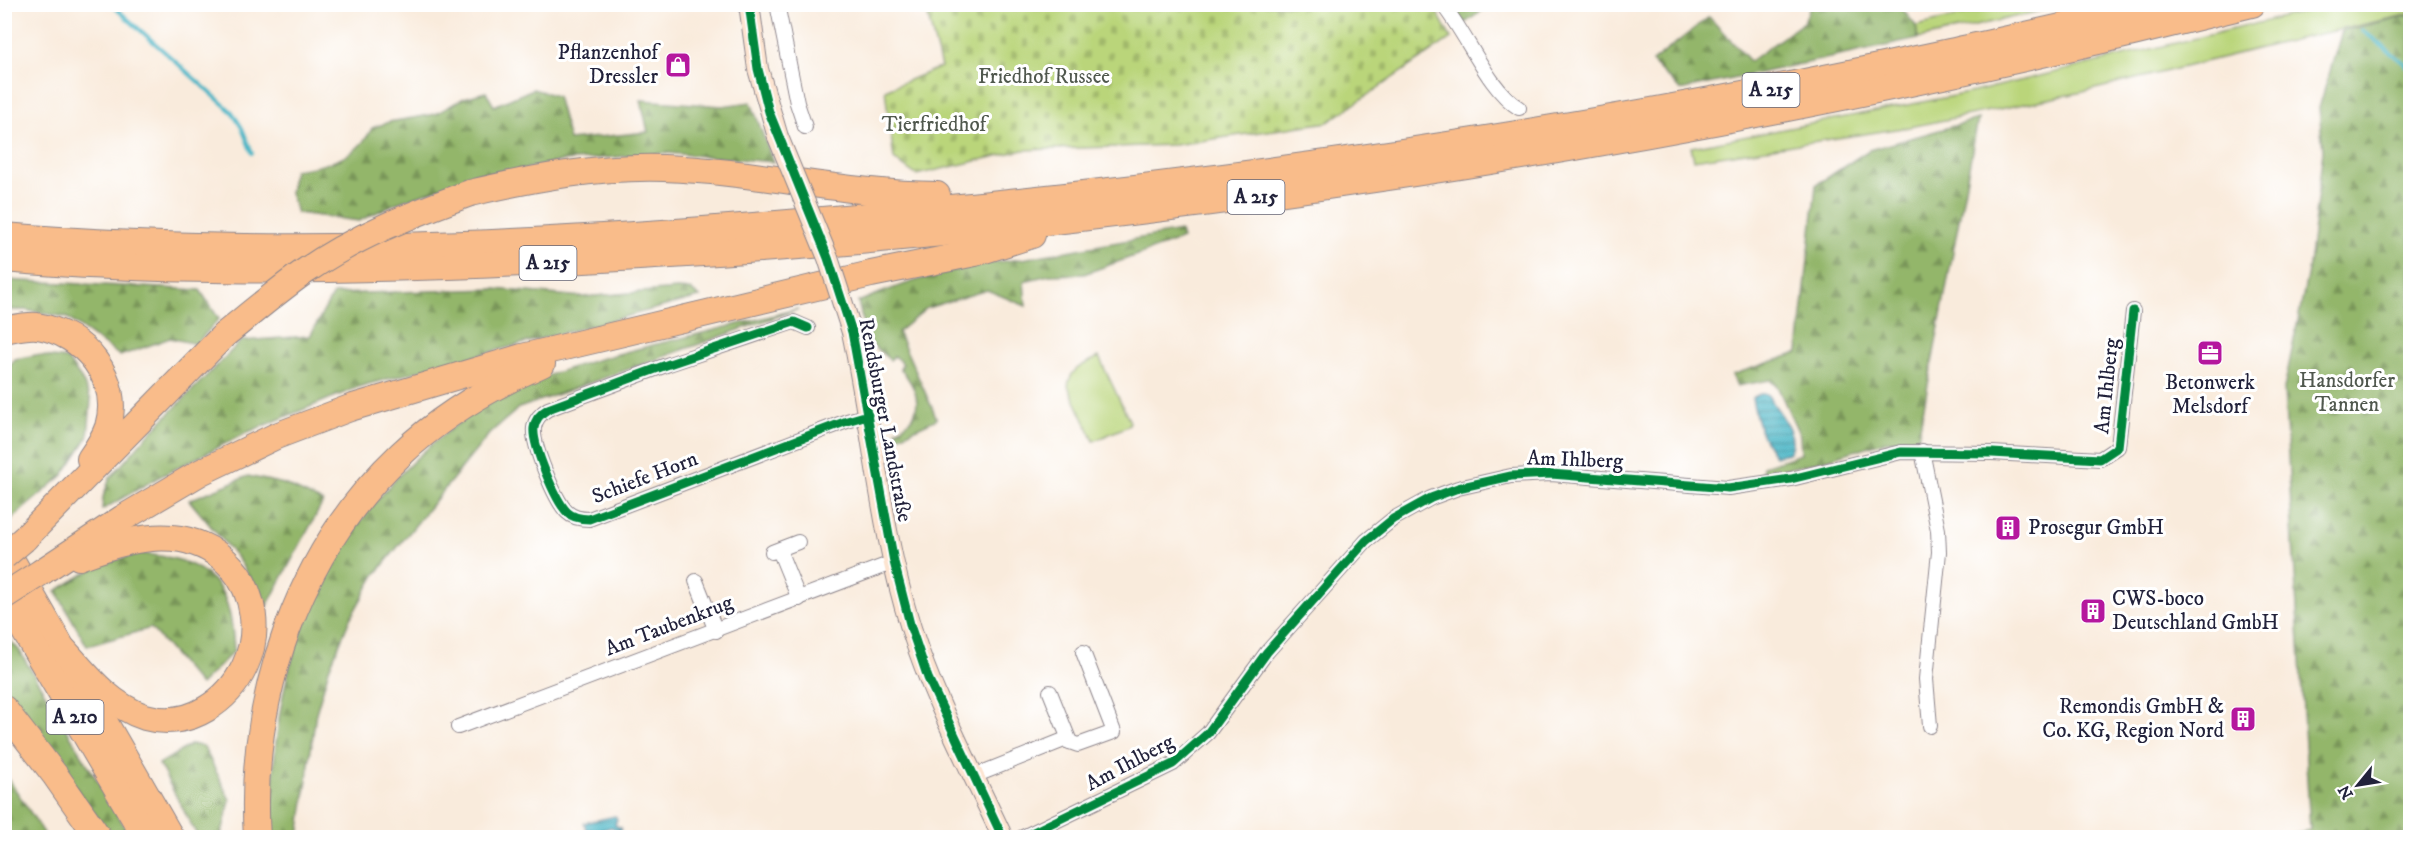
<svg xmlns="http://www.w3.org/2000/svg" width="2415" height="842" viewBox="0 0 2415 842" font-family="'IM FELL DW Pica',serif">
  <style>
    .grass { fill: #bad57a; stroke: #6e7c5a; stroke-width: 1.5 }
    .forest { fill: url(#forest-firs); stroke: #5a6c52; stroke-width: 1.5 }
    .cemetery { fill: url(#cemetery-stones); stroke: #6e7c5a; stroke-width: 1.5 }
    .water { fill: url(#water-rules); stroke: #366c80; stroke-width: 1.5 }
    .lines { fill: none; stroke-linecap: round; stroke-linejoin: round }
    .stream { stroke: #4ab6c6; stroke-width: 4 }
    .street-casing { stroke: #8e868c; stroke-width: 16 }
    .secondary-casing { stroke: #8e868c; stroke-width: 22 }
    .highway-casing { stroke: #8e868c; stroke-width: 28 }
    .street { stroke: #fff; stroke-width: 14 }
    .secondary { stroke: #fde4d0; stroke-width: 20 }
    .highway { stroke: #f9bc8a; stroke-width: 26 }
    .secondary-bridge-casing { stroke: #8e868c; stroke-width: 22; stroke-linecap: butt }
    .highway-bridge-casing { stroke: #8e868c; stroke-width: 28; stroke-linecap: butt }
    .secondary-bridge { stroke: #fde4d0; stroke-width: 20 }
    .highway-bridge { stroke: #f9bc8a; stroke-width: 26 }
    .cycleway-casing { stroke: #fff; stroke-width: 13 }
    .cycleway { stroke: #00873e; stroke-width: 9 }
    .labels { text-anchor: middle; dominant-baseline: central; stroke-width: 6; stroke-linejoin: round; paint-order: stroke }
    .shield { fill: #fff; stroke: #646476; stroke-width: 1.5 }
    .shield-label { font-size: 20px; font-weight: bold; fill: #22223b }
    .poi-label { font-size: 21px; fill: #22223b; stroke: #fff; text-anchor: end }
    .park-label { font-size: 21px; fill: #50584e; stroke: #fff }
    .street-label { font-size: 21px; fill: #22223b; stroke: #fff }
  </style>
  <defs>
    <pattern id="forest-firs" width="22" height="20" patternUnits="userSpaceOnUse" patternTransform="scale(1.5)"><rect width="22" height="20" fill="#93b66a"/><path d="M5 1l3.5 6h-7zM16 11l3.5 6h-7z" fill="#789458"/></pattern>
    <pattern id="cemetery-stones" width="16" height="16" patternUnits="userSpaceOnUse" patternTransform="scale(1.5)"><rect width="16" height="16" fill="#bad57a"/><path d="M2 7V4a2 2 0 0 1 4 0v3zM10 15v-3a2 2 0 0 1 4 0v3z" fill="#a0b76a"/></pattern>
    <pattern id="water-rules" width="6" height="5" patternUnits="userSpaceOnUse" patternTransform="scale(1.5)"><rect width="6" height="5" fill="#4ab6c6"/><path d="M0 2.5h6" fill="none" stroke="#3d94a2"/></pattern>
  </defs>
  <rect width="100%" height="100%" fill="#fff"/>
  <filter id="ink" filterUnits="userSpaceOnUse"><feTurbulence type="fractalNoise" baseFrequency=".0167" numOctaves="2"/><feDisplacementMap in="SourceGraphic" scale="12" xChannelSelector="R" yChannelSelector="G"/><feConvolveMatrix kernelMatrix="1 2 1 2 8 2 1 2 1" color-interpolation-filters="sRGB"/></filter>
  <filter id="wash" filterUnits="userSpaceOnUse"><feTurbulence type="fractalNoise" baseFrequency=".008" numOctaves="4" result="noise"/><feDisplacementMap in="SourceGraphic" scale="24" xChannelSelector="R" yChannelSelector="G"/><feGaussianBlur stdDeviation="1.35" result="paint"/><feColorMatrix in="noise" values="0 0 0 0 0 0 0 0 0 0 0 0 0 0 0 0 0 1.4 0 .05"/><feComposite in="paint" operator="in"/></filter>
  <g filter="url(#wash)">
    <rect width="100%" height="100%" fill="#f9ebdc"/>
    <g class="grass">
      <polygon points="2337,4 2410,5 2410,14 2293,40 2083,92 1910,127 1694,160 1691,147 1974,92"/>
      <polygon points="2006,5 2066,5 1918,39 1916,26"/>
      <path d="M1099,357l31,65 -2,4 -34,15 -26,-55c2,-18 17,-22 31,-29z"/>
    </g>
    <g class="forest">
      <polygon points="1449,5 1490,5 1465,23"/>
      <polygon points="1811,5 1899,5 1916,26 1918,39 1680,90 1652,62 1709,17 1750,61 1804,22"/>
      <polygon points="2410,15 2410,837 2276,837 2310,830 2284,389 2309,266 2323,150 2319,108 2342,31"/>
      <path d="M533,89l24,7 12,44 79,-8 -7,-32 81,6 29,-4 22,60 -105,-9 -106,8 -79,17h-15l-74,26 -35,17 -62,-8 -7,-20 4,-23c32,-4 63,-11 78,-42l17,-6 47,-8 28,-16 22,-6 8,14z"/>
      <polygon points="1978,119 1918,438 1883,442 1821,461 1762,474 1763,466 1801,454 1800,436 1778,388 1770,380 1737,386 1732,375 1798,353 1816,185 1869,150"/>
      <path d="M1180,231l2,8 -98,35 -35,1 -25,6 2,25 -39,-16 -60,18 -29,24 39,87 -39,18 -2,-7c31,-15 23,-40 4,-62l3,-4 -9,-8 -4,4 -22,-19 -10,-39c52,-22 108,-38 164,-43z"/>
      <polygon points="4,280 200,290 219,319 196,344 170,338 120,356 66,317 25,310 5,310"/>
      <polygon points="495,289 583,297 677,289 691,290 700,297 361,386 248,432 157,478 102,510 103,497 110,478 146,437 241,341 310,336 333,294"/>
      <path d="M798,309l-279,99 -29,25 -115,142 -25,44 -21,50 -13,44 -17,124 -27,1c0,-64 3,-128 23,-189 37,-113 122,-216 232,-265 42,-18 86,-29 130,-40 47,-11 94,-23 141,-35z"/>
      <polygon points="36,355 67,359 82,380 91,400 88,437 63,475 7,523 4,519 5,370 15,359"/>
      <polygon points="248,476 284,484 323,502 267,606 238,559 189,500"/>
      <path d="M140,553c14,3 29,3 42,8 44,15 50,48 52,90l-34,34 -49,-57 -64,18 -31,-55 43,-26z"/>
      <polygon points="4,634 19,650 131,837 112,837 5,695"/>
      <polygon points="192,744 204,747 230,800 221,837 198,837 159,764"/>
      <polygon points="5,774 44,833 42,837 18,837 5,834"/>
    </g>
    <polygon class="cemetery" points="925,5 1430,5 1439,16 1451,38 1328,122 1174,145 1023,150 916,175 894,159 885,90 941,67"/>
    <g class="water">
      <path d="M1760,394h7c9,15 35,42 21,59l-13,3c-14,-17 -19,-37 -23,-58z"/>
      <polygon points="615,816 617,819 615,825 621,828 620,832 611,827 594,833 593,837 582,837 587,832 584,823"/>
    </g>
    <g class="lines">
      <g class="stream">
        <polyline points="111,4 232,112 242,128 252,153"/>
        <polyline points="2362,30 2410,68"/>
      </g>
    </g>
  </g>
  <g filter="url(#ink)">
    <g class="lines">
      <g class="street-casing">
        <g id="street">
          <polyline points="777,4 797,103 805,127"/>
          <path d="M1442,4c25,30 46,85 77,104"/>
          <path d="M808,328l-14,-6 -125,42 -121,45c-7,4 -13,11 -14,19 -2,16 21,72 33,84 5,5 14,7 22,7l258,-98 21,-6"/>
          <polyline points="1922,451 1938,530 1939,552 1926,679 1930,726"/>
          <polyline points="779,550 799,599"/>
          <polyline points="772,552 798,542"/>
          <polyline points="696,581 716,631"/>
          <polyline points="1050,692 1070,742"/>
          <polyline points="458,727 894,562"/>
          <polyline points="974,776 1064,740 1078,745 1114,732 1083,652"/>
          <polyline points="1021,838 1173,764 1208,733 1267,652 1366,541 1393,519 1431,498 1458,488 1511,476 1551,474 1728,488 1791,479 1901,452 1992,453 2100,459 2118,447 2133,311"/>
        </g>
      </g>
      <g class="secondary-casing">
        <g id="secondary">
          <polyline points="749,4 758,69 778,137"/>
          <path d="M852,332c21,98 29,201 59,296 23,73 60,141 92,210"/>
        </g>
      </g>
      <g class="highway-casing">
        <g id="highway">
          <path d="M470,193c63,-15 128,-27 194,-25 92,3 180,26 273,27"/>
          <path d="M4,236c302,25 605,5 905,-24 348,-33 694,-85 1036,-159 71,-16 142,-31 213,-49"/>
          <path d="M4,259c148,13 297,12 445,7 137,-5 274,-13 410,-25 470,-43 936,-122 1393,-237"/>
          <path d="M4,330c11,-2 22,-5 33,-4 47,7 85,53 71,101 -4,12 -11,22 -18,32"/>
          <polyline points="24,539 224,335"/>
          <polyline points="4,547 171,838"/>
          <polyline points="43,571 123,518 201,472 276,436 350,408 522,357 871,274 975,253 1032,235"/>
          <polyline points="4,596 146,838"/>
          <path d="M65,651c23,26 46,55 80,66 21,6 43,3 61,-8 72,-43 61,-153 -25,-170 -33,-6 -70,6 -102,18"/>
          <polyline points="4,709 55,775 99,838"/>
          <path d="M257,838c-9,-140 41,-287 144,-384 41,-39 89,-67 141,-90"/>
        </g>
      </g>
      <use href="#street" class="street"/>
      <use href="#secondary" class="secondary"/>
      <use href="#highway" class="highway"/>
      <g class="secondary-bridge-casing">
        <polyline id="secondary-bridge" points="778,137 828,258 852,332"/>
      </g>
      <g class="highway-bridge-casing">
        <g id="highway-bridge">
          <path d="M224,335c26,-21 52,-43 80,-63 50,-35 108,-58 166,-79"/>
          <polyline points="4,556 24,539"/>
          <polyline points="4,596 43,571"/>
        </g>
      </g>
      <use href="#secondary-bridge" class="secondary-bridge"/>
      <use href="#highway-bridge" class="highway-bridge"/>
      <g class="cycleway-casing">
        <g id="cycleway">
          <polyline points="749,4 758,69 769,112 828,258 852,332 894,562 911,628 928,678 1003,838"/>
          <path d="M808,328l-14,-6 -125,42 -121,45c-7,4 -13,11 -14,19 -2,16 21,72 33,84 5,5 14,7 22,7l258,-98 21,-6"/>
          <polyline points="1021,838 1173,764 1208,733 1267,652 1366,541 1393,519 1431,498 1458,488 1511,476 1551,474 1728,488 1791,479 1901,452 1992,453 2100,459 2118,447 2133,311"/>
        </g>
      </g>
      <use href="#cycleway" class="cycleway"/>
    </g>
  </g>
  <defs>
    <g id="shop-square" transform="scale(1.35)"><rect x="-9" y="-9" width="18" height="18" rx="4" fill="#b5179e" stroke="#fff"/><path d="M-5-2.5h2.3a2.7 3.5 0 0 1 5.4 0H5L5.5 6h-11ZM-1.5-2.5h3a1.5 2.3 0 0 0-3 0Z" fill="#fff"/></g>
    <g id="office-square" transform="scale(1.35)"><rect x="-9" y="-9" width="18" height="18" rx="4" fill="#b5179e" stroke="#fff"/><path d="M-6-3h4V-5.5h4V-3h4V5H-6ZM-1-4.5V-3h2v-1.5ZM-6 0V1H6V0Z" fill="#fff"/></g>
    <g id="building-square" transform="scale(1.35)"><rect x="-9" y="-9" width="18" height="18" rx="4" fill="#b5179e" stroke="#fff"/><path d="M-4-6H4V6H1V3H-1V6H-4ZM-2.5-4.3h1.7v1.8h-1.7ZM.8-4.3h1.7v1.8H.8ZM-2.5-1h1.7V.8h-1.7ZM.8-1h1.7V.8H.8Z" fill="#fff"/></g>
  </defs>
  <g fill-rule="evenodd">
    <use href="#shop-square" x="678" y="65"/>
    <use href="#office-square" x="2210" y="353"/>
    <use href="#building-square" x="2008" y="528"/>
    <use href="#building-square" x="2093" y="611"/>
    <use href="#building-square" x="2243" y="719"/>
  </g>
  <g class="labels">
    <g class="shield">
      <rect x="1742.5" y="73" width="57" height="34" rx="4.5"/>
      <rect x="1227.5" y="180" width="57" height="34" rx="4.5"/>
      <rect x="519.5" y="246" width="57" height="34" rx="4.5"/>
      <rect x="46.5" y="700" width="57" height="34" rx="4.5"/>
    </g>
    <g class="shield-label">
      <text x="1771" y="90">A 215</text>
      <text x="1256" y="197">A 215</text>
      <text x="548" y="263">A 215</text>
      <text x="75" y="717">A 210</text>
    </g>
    <g class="poi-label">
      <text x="658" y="53">Pflanzenhof<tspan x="658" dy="24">Dressler</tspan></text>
      <text x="2210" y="383" text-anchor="middle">Betonwerk<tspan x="2210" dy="24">Melsdorf</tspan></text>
      <text x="2028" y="528" text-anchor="start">Prosegur GmbH</text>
      <text x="2112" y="599" text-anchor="start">CWS-boco<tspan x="2112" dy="24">Deutschland GmbH</tspan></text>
      <text x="2224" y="707">Remondis GmbH &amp;<tspan x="2224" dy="24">Co. KG, Region Nord</tspan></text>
    </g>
    <g class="park-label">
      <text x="1044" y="77">Friedhof Russee</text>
      <text x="934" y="125">Tierfriedhof</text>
      <text x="2347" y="381">Hansdorfer<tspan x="2347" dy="24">Tannen</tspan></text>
    </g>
    <g class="street-label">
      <text transform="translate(2107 386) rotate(-84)">Am Ihlberg</text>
      <text transform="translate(885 420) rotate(79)">Rendsburger Landstraße</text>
      <text transform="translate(1575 460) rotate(2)">Am Ihlberg</text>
      <text transform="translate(645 478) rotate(-21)">Schiefe Horn</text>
      <text transform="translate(669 626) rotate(-21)">Am Taubenkrug</text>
      <text transform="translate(1130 763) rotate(-28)">Am Ihlberg</text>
    </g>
  </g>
  <rect width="2415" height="842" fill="none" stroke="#fff" stroke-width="24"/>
  <g transform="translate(2358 785) rotate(240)" stroke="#ffffff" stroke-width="4.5" paint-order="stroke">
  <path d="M0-4.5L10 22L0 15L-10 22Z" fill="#22223b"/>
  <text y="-9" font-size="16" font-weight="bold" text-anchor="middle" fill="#22223b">N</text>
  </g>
</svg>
